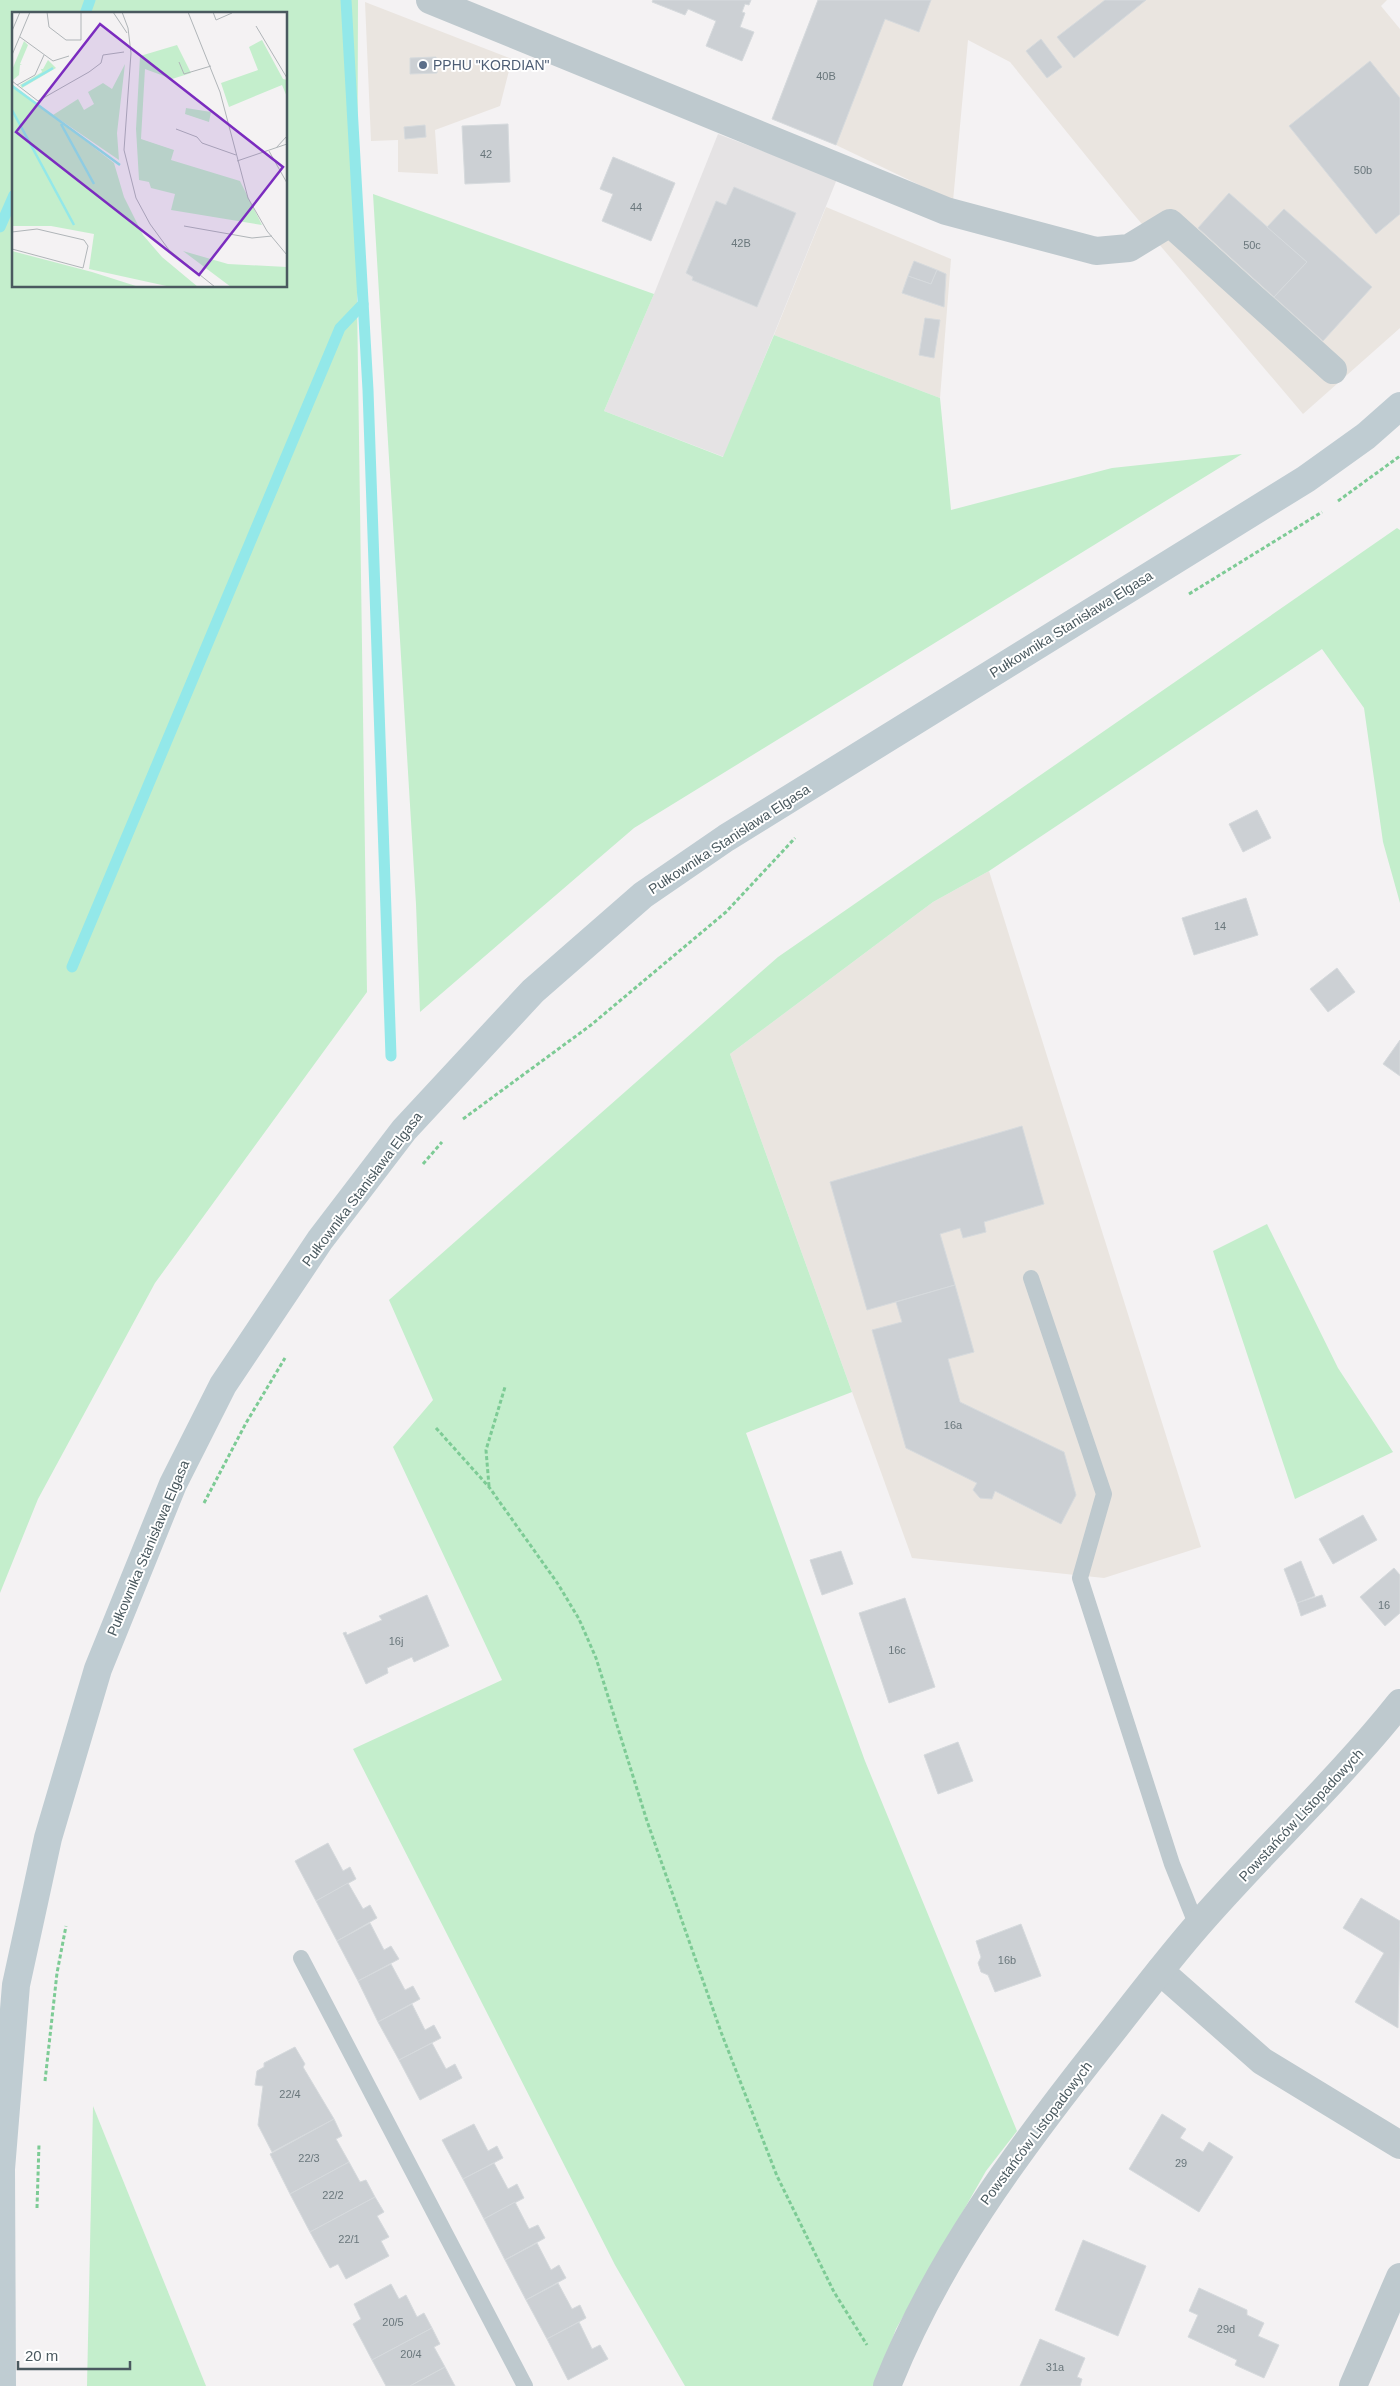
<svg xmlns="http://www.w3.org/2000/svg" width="1400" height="2386" viewBox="0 0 1400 2386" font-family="Helvetica,sans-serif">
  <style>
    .commercial { fill: #eae5e0 }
    .education { fill: #e5e3e4 }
    .green { fill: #c4eecc; fill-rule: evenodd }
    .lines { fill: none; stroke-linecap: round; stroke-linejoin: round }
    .stream { stroke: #93e8e9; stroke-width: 11 }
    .building { fill: #ccd0d4; stroke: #d6dadd }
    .path { stroke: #7dcb95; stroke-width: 3; stroke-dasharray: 4 2.5; stroke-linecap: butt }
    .lane { stroke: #bec9ce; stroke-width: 16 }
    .street { stroke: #bec9ce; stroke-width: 28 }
    .secondary { stroke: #bfccd2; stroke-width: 28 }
    .service-dot { fill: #5c6f8a; stroke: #fff; stroke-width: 2 }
    .labels { text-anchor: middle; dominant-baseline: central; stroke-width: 4; stroke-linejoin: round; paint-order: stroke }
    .number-label { font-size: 11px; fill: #6a777c }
    .service-label { font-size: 14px; fill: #4e5e75; stroke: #fff; text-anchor: start }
    .street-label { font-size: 14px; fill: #4a595f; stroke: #fff }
    .inset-river { fill: none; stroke: #93e8e9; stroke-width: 2.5 }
    .inset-road { fill: none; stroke: #b0b5b8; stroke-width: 1 }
    .view { fill: #7b2cbf; fill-opacity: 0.15; stroke: #7b2cbf; stroke-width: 2.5 }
    .inset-edge { fill: none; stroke: #4a595f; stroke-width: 2.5 }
  </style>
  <rect width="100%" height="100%" fill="#f4f2f3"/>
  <g class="commercial">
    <polygon points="818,0 1387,0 1381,6 1400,29 1400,328 1303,414 1130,210 1010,62 968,40 953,201 836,145 772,119"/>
    <polygon points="365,2 512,59 500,106 435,130 438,174 398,172 398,140 371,141"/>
    <polygon points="826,207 951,259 940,398 774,335"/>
    <polygon points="989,871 1201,1547 1104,1578 912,1558 730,1054 933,902"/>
  </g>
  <polygon class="education" points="718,134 837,179 724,457 604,411 654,294"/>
  <g class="green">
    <path d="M0,0h358l-1,299 10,693 -212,291 -117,216 -38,94zM14,14h272v272h-272z"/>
    <polygon points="373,194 654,294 604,411 723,457 774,335 940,398 951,510 1112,468 1242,454 634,828 420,1012 416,904"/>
    <polygon points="1397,528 1400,530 1400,903 1383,842 1364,708 1322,649 989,871 933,902 730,1054 852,1392 746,1433 865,1761 1017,2131 986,2171 896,2329 875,2386 685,2386 615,2265 353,1749 502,1680 393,1447 433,1400 389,1300 778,957"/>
    <polygon points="1267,1224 1338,1368 1393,1452 1295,1499 1213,1251"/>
    <polygon points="93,2106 206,2386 87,2386"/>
  </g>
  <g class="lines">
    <g class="stream">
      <polyline points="346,0 368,390 391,1056"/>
      <polyline points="85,14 90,0"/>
      <polyline points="0,227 14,195"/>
      <polyline points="72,967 340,328 363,304"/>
    </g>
  </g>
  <g class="building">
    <polygon points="653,0 751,0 749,5 745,4 742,12 745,13 740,27 754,32 742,61 706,46 716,21 688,9 685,15 652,2"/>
    <polygon points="818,0 931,0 919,32 885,19 836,145 772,119"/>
    <polygon points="1105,0 1146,0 1074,58 1057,37"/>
    <polygon points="1041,39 1062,67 1047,78 1026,51"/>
    <polygon points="436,57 437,73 410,74 410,58"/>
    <polygon points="1370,61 1400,98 1400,214 1376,234 1289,126"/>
    <polygon points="508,124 510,182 465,184 462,126"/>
    <polygon points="425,125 426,137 405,139 404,127"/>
    <polygon points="613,157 675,183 651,241 602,221 613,194 600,189"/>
    <polygon points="734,187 796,213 757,307 692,280 693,277 686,273 716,201 726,205"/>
    <polygon points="1229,193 1307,262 1274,297 1198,228"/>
    <polygon points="1284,209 1372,287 1323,341 1274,297 1307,262 1267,227"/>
    <polygon points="914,261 937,270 931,284 908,276"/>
    <polygon points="937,270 946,274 944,307 902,293 908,276 931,284"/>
    <polygon points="925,318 940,320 934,358 919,355"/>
    <polygon points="1257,810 1271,838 1243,852 1229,824"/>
    <polygon points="1246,898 1258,935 1194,955 1182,918"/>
    <polygon points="1337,968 1355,992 1328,1012 1310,989"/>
    <polygon points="1400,1040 1400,1076 1383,1064"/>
    <polygon points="1022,1126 1044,1204 984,1222 986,1232 963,1238 960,1228 940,1234 955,1285 867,1310 830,1182"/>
    <polygon points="955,1285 974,1352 948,1359 960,1402 1064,1452 1076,1495 1061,1524 995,1491 992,1499 980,1498 973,1490 977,1483 906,1448 872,1330 902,1322 896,1302"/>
    <polygon points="1363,1515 1377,1540 1333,1564 1319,1539"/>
    <polygon points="841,1551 853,1584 822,1595 810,1560"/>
    <polygon points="1301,1561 1315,1596 1297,1603 1284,1569"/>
    <polygon points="1394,1568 1400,1575 1400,1613 1385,1626 1360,1597"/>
    <polygon points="427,1595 449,1646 414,1662 412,1657 387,1668 388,1673 366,1684 343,1633 346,1632 347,1635 382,1620 379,1616"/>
    <polygon points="1322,1595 1326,1606 1301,1616 1297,1603"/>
    <polygon points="905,1598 935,1687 889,1703 859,1613"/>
    <polygon points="958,1742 973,1781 938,1794 924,1755"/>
    <polygon points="328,1843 343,1871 350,1867 356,1879 316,1901 295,1861"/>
    <polygon points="348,1883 363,1909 370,1905 377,1918 337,1941 316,1901"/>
    <polygon points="1361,1898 1400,1921 1398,2028 1355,2002 1384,1953 1343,1928"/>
    <polygon points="370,1923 384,1950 391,1946 399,1959 358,1981 337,1941"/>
    <polygon points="1021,1924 1041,1976 995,1992 988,1975 981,1972 978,1963 981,1957 976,1941"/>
    <polygon points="391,1964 405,1990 413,1986 420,1999 378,2022 358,1981"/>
    <polygon points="412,2004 425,2030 434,2025 441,2038 399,2060 378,2022"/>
    <polygon points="432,2043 446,2069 455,2064 462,2078 420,2100 399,2060"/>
    <polygon points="295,2047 305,2064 303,2067 334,2119 272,2152 258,2125 263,2086 255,2085 257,2071 264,2067 264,2063"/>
    <polygon points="1162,2114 1186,2129 1180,2138 1203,2152 1209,2142 1233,2157 1199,2212 1129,2169"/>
    <polygon points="334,2119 342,2136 336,2139 349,2162 290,2194 270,2154"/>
    <polygon points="474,2124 488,2151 497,2146 503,2158 463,2179 442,2140"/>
    <polygon points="349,2162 360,2182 366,2180 375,2197 310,2232 290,2194"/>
    <polygon points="494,2163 508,2189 517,2184 524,2198 484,2219 463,2179"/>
    <polygon points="375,2197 384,2212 377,2216 389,2237 381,2241 389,2256 346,2279 338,2264 330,2268 310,2232"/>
    <polygon points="515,2202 529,2229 538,2225 545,2238 505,2260 484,2219"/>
    <polygon points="1083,2240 1146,2266 1118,2336 1055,2310"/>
    <polygon points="537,2243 551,2270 559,2265 566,2278 526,2300 505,2260"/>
    <polygon points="558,2283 572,2309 580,2305 586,2318 547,2339 526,2300"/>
    <polygon points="391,2284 399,2299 406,2295 417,2317 424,2313 432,2328 372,2360 353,2324 361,2319 354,2304"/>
    <polygon points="1199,2288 1247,2310 1247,2315 1264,2323 1258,2336 1279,2345 1264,2378 1235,2365 1237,2360 1188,2337 1198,2315 1189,2311"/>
    <polygon points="579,2322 592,2349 600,2345 608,2359 568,2380 547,2339"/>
    <polygon points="432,2328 440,2344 434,2347 445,2367 410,2386 386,2386 372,2360"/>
    <polygon points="1040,2339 1085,2358 1077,2377 1082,2379 1080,2386 1020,2386"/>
    <polygon points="445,2367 455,2386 410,2386"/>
  </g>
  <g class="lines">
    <g class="path">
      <polyline points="1338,501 1400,456"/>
      <polyline points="1189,594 1322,512"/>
      <polyline points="463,1119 591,1025 726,912 795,838"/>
      <polyline points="423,1164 442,1142"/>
      <polyline points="436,1428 489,1487 558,1584 579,1619 596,1658 647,1821 721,2032 777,2176 834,2292 867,2345"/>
      <polyline points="489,1486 486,1450 505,1387"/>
      <polyline points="204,1503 246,1423 285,1358"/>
      <polyline points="45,2081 57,1973 66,1926"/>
      <polyline points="37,2208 39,2144"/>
    </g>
    <g class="lane">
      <polyline points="1031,1278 1104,1494 1080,1578 1172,1864 1197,1926"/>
      <polyline points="301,1958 525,2386"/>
    </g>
    <g class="street">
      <polyline points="430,0 946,211 1096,251 1129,248 1170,223 1333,370"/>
      <polyline points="1160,1971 1262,2061 1400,2145"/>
      <path d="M887,2386c50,-126 129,-233 212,-338 33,-41 64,-83 98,-122 66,-76 140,-144 203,-223"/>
      <polyline points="1353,2386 1400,2277"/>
    </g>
    <polyline class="secondary" points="2,2386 1,2169 16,1985 48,1838 98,1669 173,1484 223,1385 320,1240 404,1130 533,991 643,895 726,838 1306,479 1366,436 1400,406"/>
  </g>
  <circle class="service-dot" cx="423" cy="65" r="5"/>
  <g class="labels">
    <g class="number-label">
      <text x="826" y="76">40B</text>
      <text x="486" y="154">42</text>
      <text x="1363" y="170">50b</text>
      <text x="636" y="207">44</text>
      <text x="741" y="243">42B</text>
      <text x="1252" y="245">50c</text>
      <text x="1220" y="926">14</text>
      <text x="953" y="1425">16a</text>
      <text x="1384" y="1605">16</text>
      <text x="396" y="1641">16j</text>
      <text x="897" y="1650">16c</text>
      <text x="1007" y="1960">16b</text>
      <text x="290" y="2094">22/4</text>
      <text x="309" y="2158">22/3</text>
      <text x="1181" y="2163">29</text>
      <text x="333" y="2195">22/2</text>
      <text x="349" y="2239">22/1</text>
      <text x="393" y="2322">20/5</text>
      <text x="1226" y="2329">29d</text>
      <text x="411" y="2354">20/4</text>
      <text x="1055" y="2367">31a</text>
    </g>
    <g class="service-label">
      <text x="433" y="65">PPHU "KORDIAN"</text>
    </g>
    <g class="street-label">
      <text transform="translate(1071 624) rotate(-32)">Pułkownika Stanisława Elgasa</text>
      <text transform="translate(729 839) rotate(-33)">Pułkownika Stanisława Elgasa</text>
      <text transform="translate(362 1189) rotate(-53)">Pułkownika Stanisława Elgasa</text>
      <text transform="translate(148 1548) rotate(-67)">Pułkownika Stanisława Elgasa</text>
      <text transform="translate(1301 1815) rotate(-47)">Powstańców Listopadowych</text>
      <text transform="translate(1036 2133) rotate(-53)">Powstańców Listopadowych</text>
    </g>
  </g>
  <g transform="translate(12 12)">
    <rect width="275" height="275" fill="#f4f2f3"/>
    <path d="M250,28l21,39 4,1v17l-5,-12 -53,22 -8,-24 37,-13 -9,-23zM12,29l4,4 -8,19 2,1h-2l-1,10 -6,5 -1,-10zM165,33l14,28 -19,6 -27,-10 -4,70 33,11 -3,10 69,21 22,44 -91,-15 4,-16 -24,-6 -2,-6 -10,-2 -3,-51 4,-73zM36,48l8,8 -34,20 -2,-3 22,-13 -1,-3h2zM113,52l-8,69 2,27 -66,-45 25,-16 6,11 10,-6 -6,-12 15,-9 9,6zM0,72l102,79 10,34 19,38 19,22 36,30h-27l-82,-18 5,-35 -43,-8h-39zM174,96l25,4 -2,10 -24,-8zM0,239l80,21 47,15h-127zM171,239l45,13 59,3v20h-56z" fill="#c4eecc"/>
    <path class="inset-river" d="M0,74l108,79M10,74l31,-18M0,98l62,115M49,112l33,60"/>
    <path class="inset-road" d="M35,0l2,15 17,13h15v-28M101,0l14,21M110,0l6,16 3,25 -7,97 12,48 14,26 19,26 46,37M176,0l32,80 28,106 19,33 20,24M201,0l3,8 16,-7M244,14l31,52M0,19l8,-19M8,25l33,24 16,-5M0,43l18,-43M167,50l5,12 27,-8M0,69l26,20 51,-29 12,-9 2,-8 21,-3M5,73l18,-10 9,-20M164,117l21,8 5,6 34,12M264,136l11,-12M257,139l18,32M225,149l50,-17M172,214l68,12 20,-2M0,220l25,-3 47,11 4,6 -5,22 -71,-19"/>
    <path class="view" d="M88,12l183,143 -84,108 -183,-143z"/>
    <rect width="275" height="275" class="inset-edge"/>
  </g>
  <path d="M18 2361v8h112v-8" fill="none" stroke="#4a595f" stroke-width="2.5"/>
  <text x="25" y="2361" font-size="15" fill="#4a595f" stroke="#ffffff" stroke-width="4" paint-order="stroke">20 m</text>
</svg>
